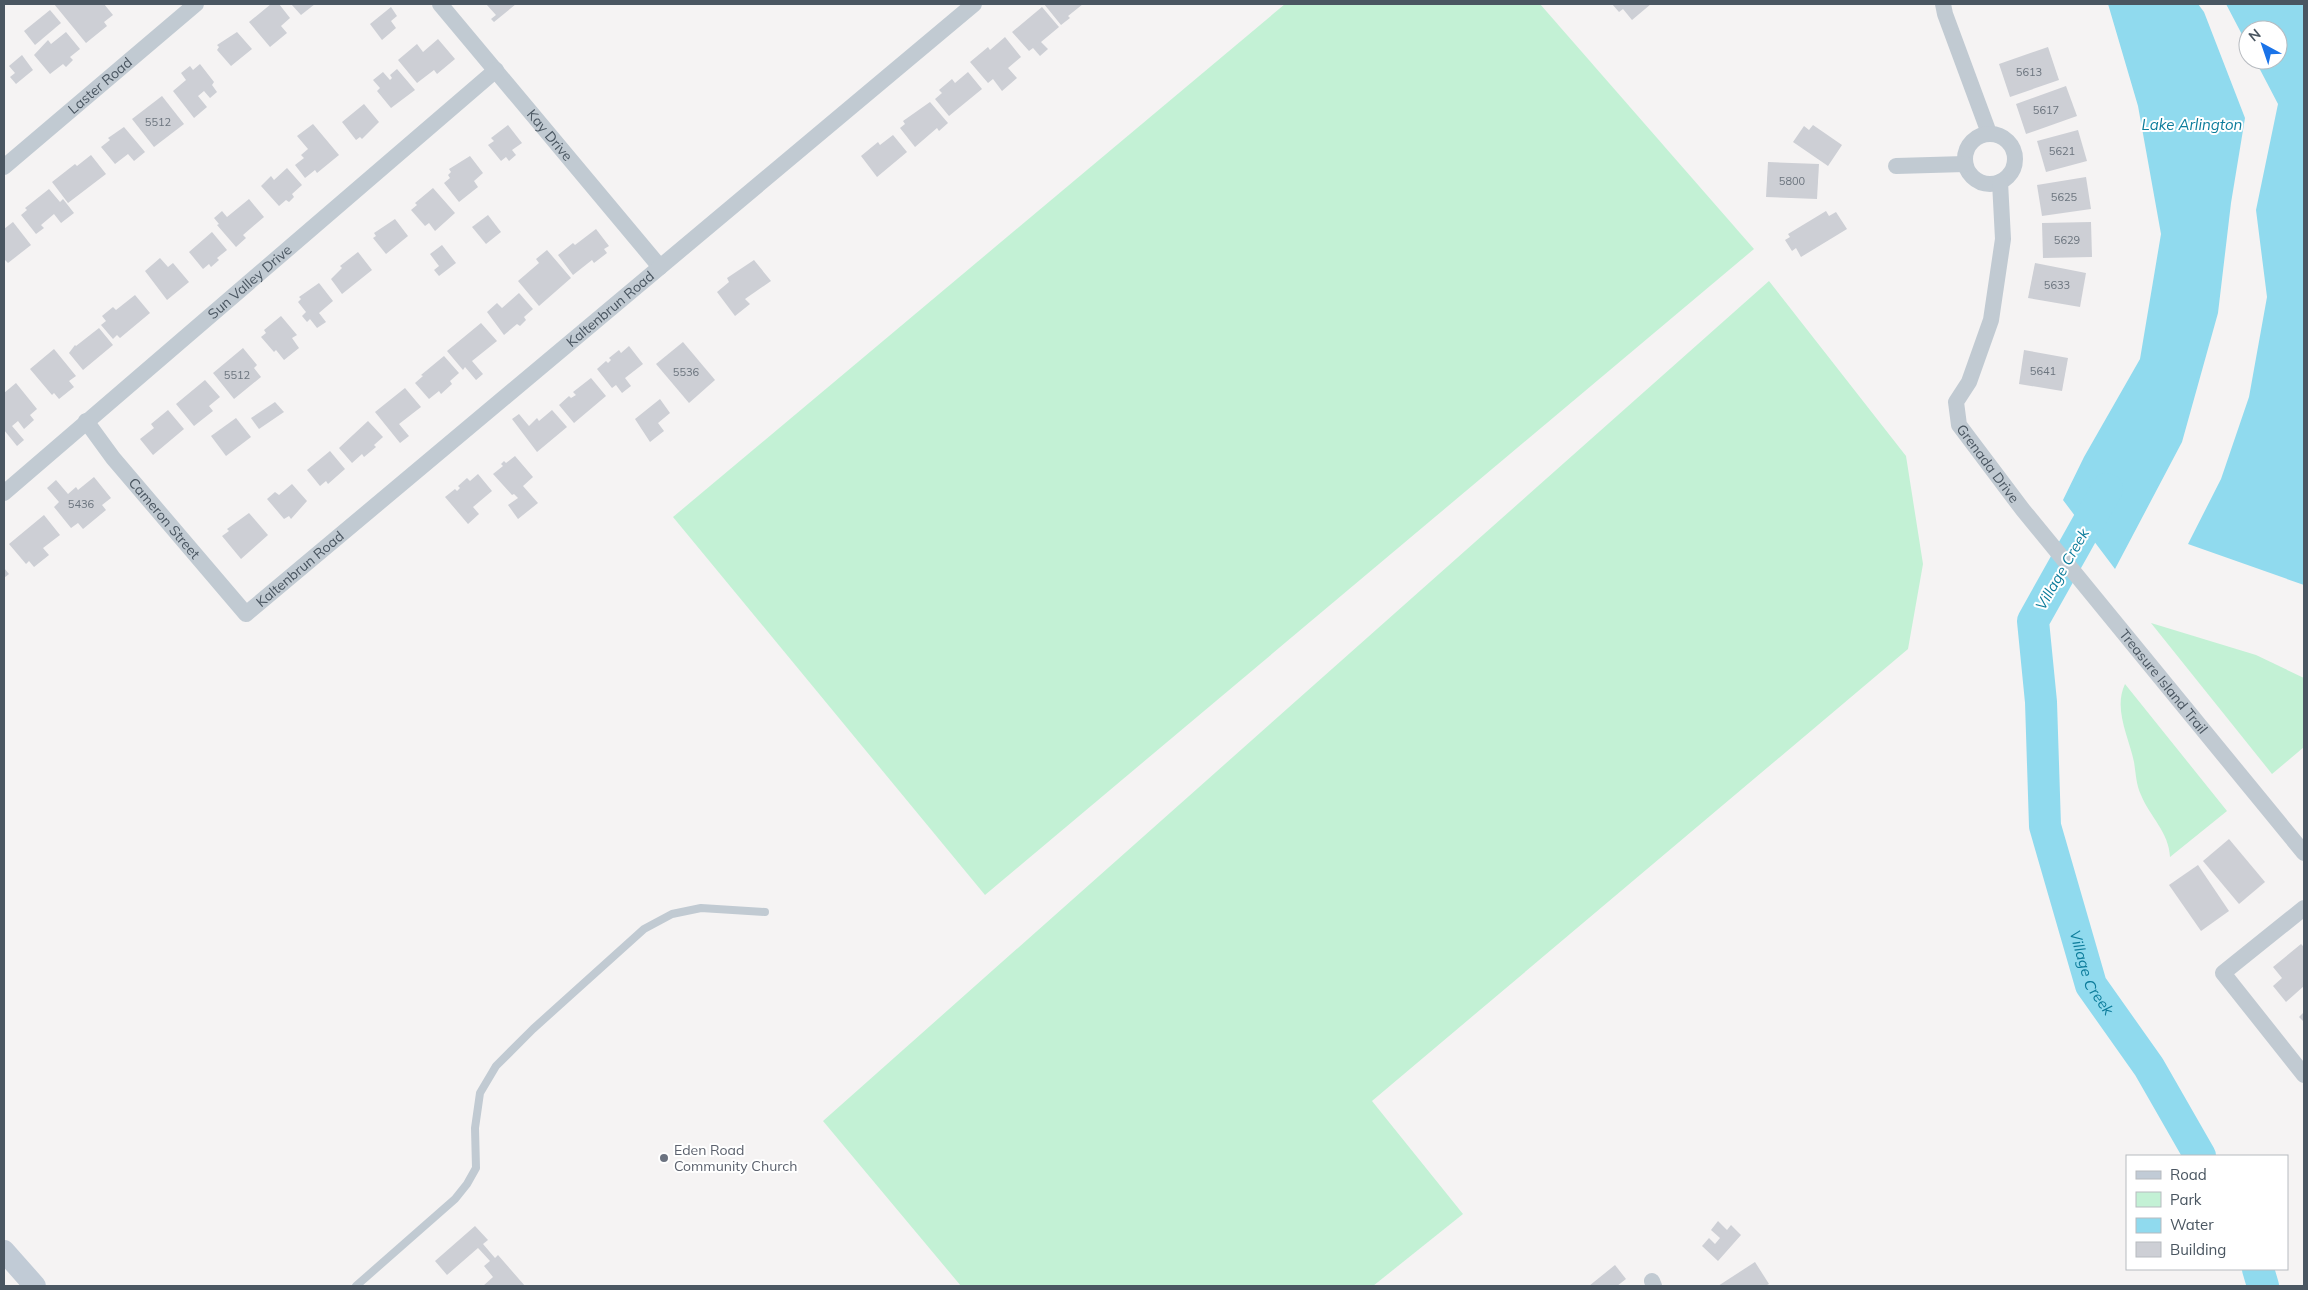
<svg xmlns="http://www.w3.org/2000/svg" width="2308" height="1290" viewBox="0 0 2308 1290" font-family="Mulish,sans-serif">
  <style>
    .green { fill: #c3f1d5 }
    .water { fill: #90daee }
    .lines { fill: none; stroke-linecap: round; stroke-linejoin: round }
    .river { stroke: #90daee; stroke-width: 32 }
    .building { fill: #cdcfd5 }
    .service { stroke: #c1cad2; stroke-width: 8 }
    .minor { stroke: #c1cad2; stroke-width: 16 }
    .secondary { stroke: #c1cbd6; stroke-width: 22 }
    .worship-dot { fill: #6b7280; stroke: #fff; stroke-width: 2 }
    .labels { text-anchor: middle; dominant-baseline: central; stroke-width: 4; stroke-linejoin: round; paint-order: stroke }
    .number-label { font-size: 11px; fill: #6b747e }
    .street-label { font-size: 14px; fill: #4a5661; stroke: #fff }
    .worship-label { font-size: 14px; fill: #5b616d; stroke: #fff; text-anchor: start }
    .water-label { font-size: 15px; font-style: italic; fill: #0c7c9b; stroke: #fff }
  </style>
  <rect width="100%" height="100%" fill="#f5f3f3"/>
  <g class="green">
    <polygon points="1285,4 1540,4 1754,249 985,895 673,517"/>
    <polygon points="1769,281 1906,456 1923,564 1908,649 1372,1101 1463,1214 1373,1286 961,1286 823,1121"/>
    <polygon points="2151,623 2256,655 2304,678 2304,747 2272,774"/>
    <path d="M2125,684l102,127 -57,46c-1,-25 -20,-40 -29,-62 -5,-11 -5,-21 -7,-33 -5,-25 -21,-53 -9,-78z"/>
  </g>
  <g class="water">
    <polygon points="2108,4 2198,4 2204,12 2245,118 2231,203 2218,313 2182,442 2115,569 2063,500 2084,457 2140,359 2161,234 2138,106"/>
    <polygon points="2226,4 2304,4 2304,585 2188,544 2221,479 2249,397 2267,297 2256,210 2278,104 2255,60 2278,60 2278,30 2248,30 2248,46"/>
  </g>
  <g class="lines">
    <g class="river">
      <path id="s1" d="M2107,489l-74,132 8,81 4,124 46,159 58,82 51,89"/>
      <polyline points="2258,1269 2263,1286"/>
    </g>
  </g>
  <g class="building">
    <polygon points="54,4 104,4 113,15 104,22 107,26 86,43"/>
    <polygon points="271,4 279,4 290,18 281,26 287,33 270,47 249,22"/>
    <polygon points="291,4 315,4 301,15"/>
    <polygon points="486,4 516,4 494,22 491,19 496,15"/>
    <polygon points="1044,4 1083,4 1068,16 1070,18 1061,25"/>
    <polygon points="1612,4 1651,4 1632,20 1623,9 1619,12"/>
    <polygon points="391,7 397,16 391,21 396,28 382,40 370,24"/>
    <polygon points="1042,7 1059,27 1041,42 1048,49 1040,56 1033,48 1029,51 1012,32"/>
    <polygon points="50,10 61,23 35,45 24,31"/>
    <polygon points="66,32 80,49 70,57 73,60 66,67 63,64 50,74 34,55 48,40 51,44"/>
    <polygon points="237,32 252,49 231,66 217,50 219,47 217,45"/>
    <polygon points="1005,37 1021,57 1008,68 1017,78 1002,91 993,79 988,83 970,62 988,47 990,50"/>
    <polygon points="438,39 455,59 437,74 434,70 417,83 398,60 417,44 423,52"/>
    <polygon points="2048,47 2059,80 2010,97 1999,64"/>
    <polygon points="22,55 33,70 16,84 10,77 15,73 9,66"/>
    <polygon points="200,64 214,82 212,85 217,92 210,98 204,91 198,96 207,107 194,118 173,91 186,80 181,73 190,66 193,70"/>
    <polygon points="397,69 415,90 391,108 377,91 380,88 373,80 383,72 390,80 392,78 390,75"/>
    <polygon points="968,72 982,89 949,116 935,99 942,93 939,90 952,79 955,83"/>
    <polygon points="2066,86 2077,116 2026,134 2016,104"/>
    <polygon points="162,96 184,124 154,147 132,119"/>
    <polygon points="930,102 948,123 939,131 937,128 915,147 900,128 905,124 903,121"/>
    <polygon points="364,104 379,122 362,139 360,137 356,140 342,122"/>
    <polygon points="313,124 339,155 317,173 315,170 305,178 295,165 304,158 301,155 308,149 297,136"/>
    <polygon points="508,125 522,143 512,150 516,155 509,161 506,157 501,161 488,145 494,141 491,138"/>
    <polygon points="1813,125 1842,145 1828,166 1793,142 1804,126 1809,130"/>
    <polygon points="124,127 145,152 134,161 128,154 115,164 101,147 110,140 108,138"/>
    <polygon points="2078,130 2087,161 2046,172 2037,141"/>
    <polygon points="893,135 907,152 877,177 861,156 878,142 880,145"/>
    <polygon points="91,155 106,174 68,203 52,182 75,164 77,166"/>
    <polygon points="470,156 483,173 474,181 478,187 459,202 444,183 450,178 448,175 451,172 449,169"/>
    <polygon points="1768,162 1819,164 1817,199 1766,197"/>
    <polygon points="287,168 302,185 292,194 294,197 289,202 286,200 279,206 261,186 271,176 274,180"/>
    <polygon points="2086,177 2091,209 2042,216 2037,185"/>
    <polygon points="433,188 455,213 435,231 429,223 425,226 411,210 417,205 415,203"/>
    <polygon points="49,189 60,202 63,199 74,213 61,223 54,214 41,225 44,228 36,234 21,215 27,210 25,208"/>
    <polygon points="249,199 264,217 243,235 246,238 236,247 217,225 219,224 214,218 222,211 227,217"/>
    <polygon points="1826,211 1829,216 1836,212 1847,229 1801,257 1796,248 1792,251 1785,240 1790,237 1788,234"/>
    <polygon points="488,215 501,232 486,244 472,227"/>
    <polygon points="395,219 408,236 386,254 373,238 376,236 374,233"/>
    <polygon points="13,222 31,245 8,263 4,259 4,229"/>
    <polygon points="2091,222 2092,257 2043,258 2042,223"/>
    <polygon points="596,229 609,246 604,249 607,253 594,263 592,260 573,275 558,255 573,243 575,245"/>
    <polygon points="212,232 227,250 217,258 219,260 211,267 209,264 203,269 189,252"/>
    <polygon points="442,245 456,263 439,276 434,270 439,266 430,254"/>
    <polygon points="547,250 571,278 539,306 518,281 539,263 536,259"/>
    <polygon points="358,252 372,270 342,294 331,279 342,268 340,266"/>
    <polygon points="160,258 168,267 173,263 189,282 167,300 145,271"/>
    <polygon points="754,260 771,281 745,299 750,304 735,316 717,292 729,282 727,278"/>
    <polygon points="2035,263 2086,273 2080,307 2028,298"/>
    <polygon points="319,283 333,301 319,313 326,322 317,328 310,319 307,322 302,316 306,312 298,302 301,299 299,297"/>
    <polygon points="519,293 533,309 524,317 526,320 520,326 517,324 504,335 487,312 497,303 502,308"/>
    <polygon points="135,295 150,313 120,338 117,335 113,339 101,325 106,321 102,316 113,307 116,310"/>
    <polygon points="281,316 297,335 292,338 299,348 284,360 276,350 274,352 261,337 266,333 264,330"/>
    <polygon points="481,323 497,341 472,361 483,374 476,380 465,367 463,370 447,351"/>
    <polygon points="99,328 113,345 83,370 69,353 75,345 76,346"/>
    <polygon points="683,342 715,380 689,403 656,364"/>
    <polygon points="629,346 643,364 625,378 631,386 622,393 616,385 612,388 597,369 606,361 608,363 611,360 609,358 619,350 621,353"/>
    <polygon points="243,348 257,365 254,368 261,377 234,399 213,373"/>
    <polygon points="54,349 76,376 69,381 74,387 59,399 54,393 52,395 30,369"/>
    <polygon points="2024,350 2068,358 2062,391 2019,384"/>
    <polygon points="444,356 459,373 450,381 452,384 441,394 439,391 429,399 415,383 423,376 421,375"/>
    <polygon points="591,378 606,396 574,423 559,405 569,396 571,398 576,395 573,392"/>
    <polygon points="205,380 220,397 209,406 213,411 194,426 176,404"/>
    <polygon points="16,383 37,409 30,415 34,420 24,429 18,421 12,426 24,440 17,446 4,430 4,393"/>
    <polygon points="405,388 421,407 399,424 409,436 400,443 375,412"/>
    <polygon points="660,399 670,413 658,423 664,431 650,442 635,419"/>
    <polygon points="275,402 284,412 259,429 251,418"/>
    <polygon points="168,410 184,429 153,455 140,439 154,428 151,424"/>
    <polygon points="552,410 567,427 537,452 512,419 519,414 529,426 537,418 539,421"/>
    <polygon points="236,418 251,437 226,456 211,436"/>
    <polygon points="368,421 383,437 374,445 376,447 364,457 362,454 352,463 339,448"/>
    <polygon points="330,451 345,469 328,484 326,481 320,486 307,470"/>
    <polygon points="515,456 533,477 523,486 538,503 518,519 508,505 518,498 514,494 512,495 493,474 503,466 501,464 504,461 506,463"/>
    <polygon points="478,474 492,491 473,507 479,514 468,524 445,497 455,489 457,491 460,488 458,486 467,478 470,481"/>
    <polygon points="94,477 111,498 102,505 106,510 83,529 78,523 71,528 54,507 59,502 47,488 56,480 68,494 76,487 78,490"/>
    <polygon points="292,484 307,501 291,519 289,516 284,519 267,499 275,492 279,495"/>
    <polygon points="249,513 268,535 241,559 222,536 229,531 227,529"/>
    <polygon points="44,515 60,535 43,548 49,555 34,567 29,561 26,564 9,544"/>
    <polygon points="4,568 9,574 4,578"/>
    <polygon points="2229,839 2265,882 2239,904 2203,861"/>
    <polygon points="2198,865 2229,911 2201,931 2169,885"/>
    <polygon points="2301,944 2304,947 2304,986 2286,1002 2273,986 2282,978 2273,967"/>
    <polygon points="2304,1012 2304,1022 2299,1017"/>
    <polygon points="1718,1221 1727,1230 1731,1225 1741,1235 1718,1261 1702,1246 1709,1238 1715,1244 1720,1238 1711,1230"/>
    <polygon points="475,1226 488,1240 483,1244 495,1258 498,1255 525,1286 483,1286 493,1277 484,1266 490,1261 478,1248 447,1275 435,1261"/>
    <polygon points="1755,1262 1769,1284 1765,1286 1718,1286"/>
    <polygon points="1615,1265 1626,1279 1617,1286 1589,1286"/>
  </g>
  <g class="lines">
    <polyline class="service" points="356,1286 455,1199 467,1184 476,1168 475,1128 480,1093 496,1066 533,1029 644,929 672,914 701,908 765,912"/>
    <g class="minor">
      <path id="s2" d="M440,4l220,263"/>
      <polyline points="1943,4 1945,14 1989,133"/>
      <circle cx="1990" cy="159" r="25"/>
      <polyline points="1896,166 1965,164"/>
      <path id="s3" d="M4,167l192,-163"/>
      <path id="s4" d="M2000,182l3,57 -12,81 -22,62 -13,20 3,23 64,85 281,343"/>
      <path id="s5" d="M86,421l27,37 133,156 728,-610"/>
      <path id="s6" d="M4,493l492,-423"/>
      <polyline points="2304,908 2223,973 2304,1075"/>
      <polyline points="1652,1281 1654,1286"/>
    </g>
    <polyline class="secondary" points="4,1251 35,1286"/>
  </g>
  <circle class="worship-dot" cx="664" cy="1158" r="5"/>
  <g class="labels">
    <g class="number-label">
      <text x="2029" y="72">5613</text>
      <text x="2046" y="110">5617</text>
      <text x="158" y="122">5512</text>
      <text x="2062" y="151">5621</text>
      <text x="1792" y="181">5800</text>
      <text x="2064" y="197">5625</text>
      <text x="2067" y="240">5629</text>
      <text x="2057" y="285">5633</text>
      <text x="2043" y="371">5641</text>
      <text x="686" y="372">5536</text>
      <text x="237" y="375">5512</text>
      <text x="81" y="504">5436</text>
    </g>
    <g class="street-label">
      <text stroke="none"><textPath href="#s3" startOffset="126">Laster Road</textPath></text>
      <text stroke="none"><textPath href="#s2" startOffset="171">Kay Drive</textPath></text>
      <text stroke="none"><textPath href="#s6" startOffset="324">Sun Valley Drive</textPath></text>
      <text stroke="none"><textPath href="#s5" startOffset="726">Kaltenbrun Road</textPath></text>
      <text stroke="none"><textPath href="#s4" startOffset="300">Grenada Drive</textPath></text>
      <text stroke="none"><textPath href="#s5" startOffset="125">Cameron Street</textPath></text>
      <text stroke="none"><textPath href="#s5" startOffset="321">Kaltenbrun Road</textPath></text>
      <text stroke="none"><textPath href="#s4" startOffset="580">Treasure Island Trail</textPath></text>
    </g>
    <g class="worship-label">
      <text x="674" y="1150">Eden Road<tspan x="674" dy="16">Community Church</tspan></text>
    </g>
    <g class="water-label">
      <text x="2192" y="124">Lake Arlington</text>
      <text transform="translate(2062 569) rotate(-60)">Village Creek</text>
      <text stroke="none"><textPath href="#s1" startOffset="511">Village Creek</textPath></text>
    </g>
  </g>
  <rect width="2308" height="1290" fill="none" stroke="#4a5661" stroke-width="10"/>
  <rect x="2126" y="1155" width="162" height="115" fill="#ffffff" stroke="#b7bbc0"/>
  <rect x="2136" y="1171" width="25" height="8" fill="#c1cbd6" stroke="#b7bbc0"/>
  <text x="2170" y="1180" font-size="15" fill="#4a5661">Road</text>
  <rect x="2136" y="1192" width="25" height="15" fill="#c3f1d5" stroke="#b7bbc0"/>
  <text x="2170" y="1205" font-size="15" fill="#4a5661">Park</text>
  <rect x="2136" y="1218" width="25" height="15" fill="#90daee" stroke="#b7bbc0"/>
  <text x="2170" y="1230" font-size="15" fill="#4a5661">Water</text>
  <rect x="2136" y="1242" width="25" height="15" fill="#cdcfd5" stroke="#b7bbc0"/>
  <text x="2170" y="1255" font-size="15" fill="#4a5661">Building</text>
  <g transform="translate(2263 45) rotate(320)"><circle r="24" fill="#ffffff" stroke="#b7bbc0"/>
  <path d="M0-4L9 19L0 12L-9 19Z" fill="#1a73e8"/>
  <text y="-8" font-size="14" font-weight="bold" text-anchor="middle" fill="#4a5661">N</text>
  </g>
</svg>
